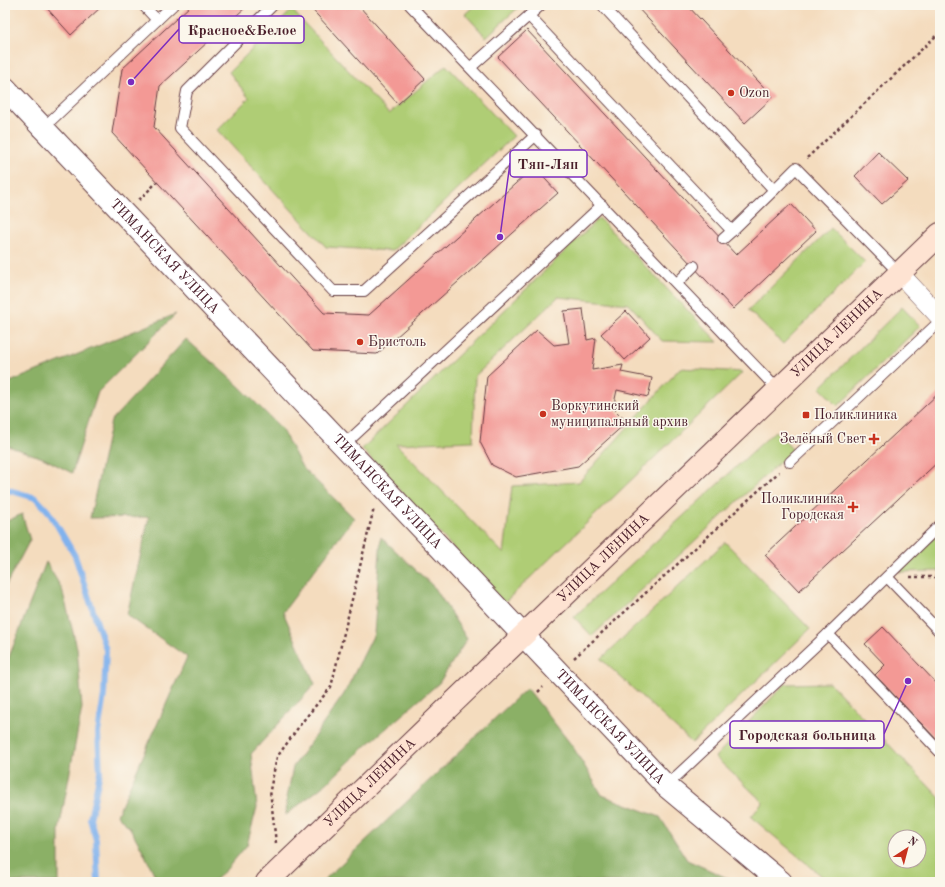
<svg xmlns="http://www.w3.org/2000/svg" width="945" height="887" viewBox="0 0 945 887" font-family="'Old Standard TT',serif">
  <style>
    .green { fill: #afcd74; stroke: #7c7650; fill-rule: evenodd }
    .forest { fill: #8bb066; stroke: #6a6848 }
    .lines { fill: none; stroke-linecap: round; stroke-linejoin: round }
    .stream { stroke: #81b2ed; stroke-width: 6 }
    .building { fill: #f39995 }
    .service-casing { stroke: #643b41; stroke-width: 12 }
    .minor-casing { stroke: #643b41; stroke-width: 20 }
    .tertiary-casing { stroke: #643b41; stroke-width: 24 }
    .secondary-casing { stroke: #643b41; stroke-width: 24 }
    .path { stroke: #643b41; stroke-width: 2.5; stroke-dasharray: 3 3; stroke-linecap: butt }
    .service { stroke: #fff; stroke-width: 10 }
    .minor { stroke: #fff; stroke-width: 19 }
    .tertiary { stroke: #fff; stroke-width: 22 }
    .secondary { stroke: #fee3d2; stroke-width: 22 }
    .poi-dot { fill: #c8321e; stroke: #fbf7ec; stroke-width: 1.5 }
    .labels { text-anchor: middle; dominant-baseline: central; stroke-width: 3; stroke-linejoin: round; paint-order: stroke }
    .poi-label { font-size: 14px; fill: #4a1f2b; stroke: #fbf7ec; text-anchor: start }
    .street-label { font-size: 14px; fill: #4a1f2b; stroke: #fbf7ec }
    .leader { fill: none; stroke: #7b2cbf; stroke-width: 1.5 }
    .callout-dot { fill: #7b2cbf; stroke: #fbf7ec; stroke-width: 1.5 }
    .callout { fill: #fbf7ec; stroke: #7b2cbf; stroke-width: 1.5 }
    .callout-label { font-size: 15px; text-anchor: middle; font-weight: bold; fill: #4a1f2b }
  </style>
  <rect width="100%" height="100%" fill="#fbf7ec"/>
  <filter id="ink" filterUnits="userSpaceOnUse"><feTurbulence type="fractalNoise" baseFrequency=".025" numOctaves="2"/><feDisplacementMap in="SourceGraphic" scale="8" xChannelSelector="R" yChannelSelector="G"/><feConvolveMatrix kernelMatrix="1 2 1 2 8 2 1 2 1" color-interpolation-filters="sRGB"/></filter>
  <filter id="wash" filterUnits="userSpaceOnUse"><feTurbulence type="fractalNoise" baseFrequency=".012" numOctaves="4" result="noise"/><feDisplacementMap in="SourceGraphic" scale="16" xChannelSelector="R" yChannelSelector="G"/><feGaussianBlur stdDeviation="0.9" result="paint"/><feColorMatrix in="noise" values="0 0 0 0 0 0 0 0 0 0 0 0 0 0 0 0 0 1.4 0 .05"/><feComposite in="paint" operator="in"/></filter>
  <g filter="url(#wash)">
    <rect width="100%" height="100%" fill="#f4dcbe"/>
    <g class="green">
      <polygon points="475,5 521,5 486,37 465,14"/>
      <polygon points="292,10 389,114 446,65 514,136 392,251 326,247 217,130 249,98 229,72"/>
      <polygon points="599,218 718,342 662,341 629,304 558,297 475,376 473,441 396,444 504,554 512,486 579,482 680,368 743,372 504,603 362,449"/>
      <polygon points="831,228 865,262 783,344 748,310"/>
      <polygon points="902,307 920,326 838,406 820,388"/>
      <polygon points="775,431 793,450 592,636 574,617"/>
      <polygon points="940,532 940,571 899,572"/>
      <polygon points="725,542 810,629 692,743 601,659"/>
      <path d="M830,683l110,115v84h-111l-78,-65 12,-15 -48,-45 70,-73zM895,837h24v24h-24z"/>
    </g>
    <g class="forest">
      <polygon points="176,314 98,392 72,473 43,458 5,445 5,384"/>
      <polygon points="186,339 240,387 281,428 302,467 354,518 283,612 315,684 251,754 257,807 247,845 226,870 212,882 158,882 143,851 130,828 117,815 187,657 127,615 149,517 90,518 111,421"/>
      <polygon points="22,514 30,540 5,587 5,522"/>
      <polygon points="381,537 435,588 467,639 439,683 367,745 327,783 286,815 287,798 293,767 344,694 374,634"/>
      <polygon points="46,562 62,589 77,648 82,708 59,830 59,882 5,882 5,667"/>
      <polygon points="527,688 573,747 602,795 660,817 687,860 736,882 322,882"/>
    </g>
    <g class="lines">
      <polyline class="stream" points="5,489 36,498 48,511 58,527 75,556 106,650 104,695 98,733 100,772 90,819 96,840 98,882"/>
    </g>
    <g id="blocks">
      <g class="building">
        <polygon points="44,5 101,5 102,6 71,35"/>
        <polygon points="191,5 248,5 160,86 154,127 324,313 369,315 534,167 558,193 377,354 313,351 112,133 122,69"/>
        <polygon points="308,5 358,5 425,79 398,104"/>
        <polygon points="635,5 687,5 773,97 745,123"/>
        <polygon points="527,30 736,255 791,204 816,231 733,309 498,57"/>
        <polygon points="878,152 908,181 882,204 855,176"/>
        <polygon points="583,309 587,340 596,338 592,370 623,365 621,372 652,378 648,397 617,390 613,408 627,422 578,466 516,477 492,465 480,442 487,376 537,330 554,345 569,343 564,311"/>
        <polygon points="626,311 650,337 625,360 601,334"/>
        <polygon points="940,392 940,460 799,591 765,555"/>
        <polygon points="883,627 940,687 940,743 875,675 885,665 865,644"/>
      </g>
    </g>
  </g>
  <g filter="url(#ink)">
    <use href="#blocks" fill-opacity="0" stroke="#643b41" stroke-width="1"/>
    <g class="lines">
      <g class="service-casing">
        <g id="service">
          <polyline points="143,5 157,20"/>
          <polyline points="273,5 187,91 180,128 333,291 364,291 536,135"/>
          <polyline points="410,5 778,390"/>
          <polyline points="602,5 774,190 796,168 899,273"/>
          <polyline points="529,16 732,231 774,190"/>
          <polyline points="471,67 541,5"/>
          <polyline points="43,128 173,5"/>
          <polyline points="723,239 732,231"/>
          <polyline points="677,283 694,266"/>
          <polyline points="343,446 602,205"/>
          <polyline points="790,462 940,321"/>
          <polyline points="887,577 940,632"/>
          <polyline points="828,634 940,752"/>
          <polyline points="666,786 828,634 940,525"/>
        </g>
      </g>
      <g class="minor-casing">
        <polyline id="minor" points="899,273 940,317"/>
      </g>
      <g class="tertiary-casing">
        <g id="tertiary">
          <path id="s1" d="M5,88l661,698 115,96"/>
        </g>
      </g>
      <g class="secondary-casing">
        <g id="secondary">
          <path id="s2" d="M267,882l673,-648"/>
        </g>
      </g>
      <g class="path">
        <polyline points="807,158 940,32"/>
        <polyline points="139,200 157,182"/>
        <polyline points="910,577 940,577"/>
        <polyline points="574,658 779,472"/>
        <polyline points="538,692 543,687"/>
        <polyline points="276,843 270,790 277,757 303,721 331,687 374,508"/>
      </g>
      <use href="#service" class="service"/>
      <use href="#minor" class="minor"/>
      <use href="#tertiary" class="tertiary"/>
      <use href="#secondary" class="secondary"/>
    </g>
  </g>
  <g class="poi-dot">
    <circle cx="731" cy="93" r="4"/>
    <circle cx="360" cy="342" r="4"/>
    <circle cx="543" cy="414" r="4"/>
    <rect x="802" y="411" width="8" height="8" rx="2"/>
    <path d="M872 433h4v4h4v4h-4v4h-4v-4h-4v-4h4z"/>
    <path d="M851 501h4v4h4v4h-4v4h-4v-4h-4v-4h4z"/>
  </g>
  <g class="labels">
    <g class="poi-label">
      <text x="739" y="93">Ozon</text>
      <text x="368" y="342">Бристоль</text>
      <text x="551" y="406">Воркутинский<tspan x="551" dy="16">муниципальный архив</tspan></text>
      <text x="814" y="415">Поликлиника</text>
      <text x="866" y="439" text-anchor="end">Зелёный Свет</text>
      <text x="844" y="499" text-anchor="end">Поликлиника<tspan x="844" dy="16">Городская</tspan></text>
    </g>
    <g class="street-label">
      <text stroke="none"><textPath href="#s1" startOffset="232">ТИМАНСКАЯ УЛИЦА</textPath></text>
      <text stroke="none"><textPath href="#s2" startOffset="791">УЛИЦА ЛЕНИНА</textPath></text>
      <text stroke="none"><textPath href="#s1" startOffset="556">ТИМАНСКАЯ УЛИЦА</textPath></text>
      <text stroke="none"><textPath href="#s2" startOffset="467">УЛИЦА ЛЕНИНА</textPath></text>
      <text stroke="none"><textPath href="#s1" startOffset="880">ТИМАНСКАЯ УЛИЦА</textPath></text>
      <text stroke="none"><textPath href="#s2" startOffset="143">УЛИЦА ЛЕНИНА</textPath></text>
    </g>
  </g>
  <path class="leader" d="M131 82L179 29M500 237L510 163M908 681L884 734"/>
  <g class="callout-dot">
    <circle cx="131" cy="82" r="4"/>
    <circle cx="500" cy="237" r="4"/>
    <circle cx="908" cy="681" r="4"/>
  </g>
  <g class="callout">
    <rect x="179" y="16" width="125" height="27" rx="4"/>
    <rect x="510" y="150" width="77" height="27" rx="4"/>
    <rect x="730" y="721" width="154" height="27" rx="4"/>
  </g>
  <g class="callout-label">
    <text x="242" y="35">Красное&amp;Белое</text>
    <text x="548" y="169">Тяп-Ляп</text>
    <text x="807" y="740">Городская больница</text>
  </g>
  <rect width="945" height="887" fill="none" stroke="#fbf7ec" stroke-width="20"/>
  <g transform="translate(907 849) rotate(36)"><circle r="19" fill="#fbf7ec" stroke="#b4a19f"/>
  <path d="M0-3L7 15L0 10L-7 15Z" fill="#c8321e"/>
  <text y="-6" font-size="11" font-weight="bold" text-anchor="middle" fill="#4a1f2b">N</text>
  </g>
</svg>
